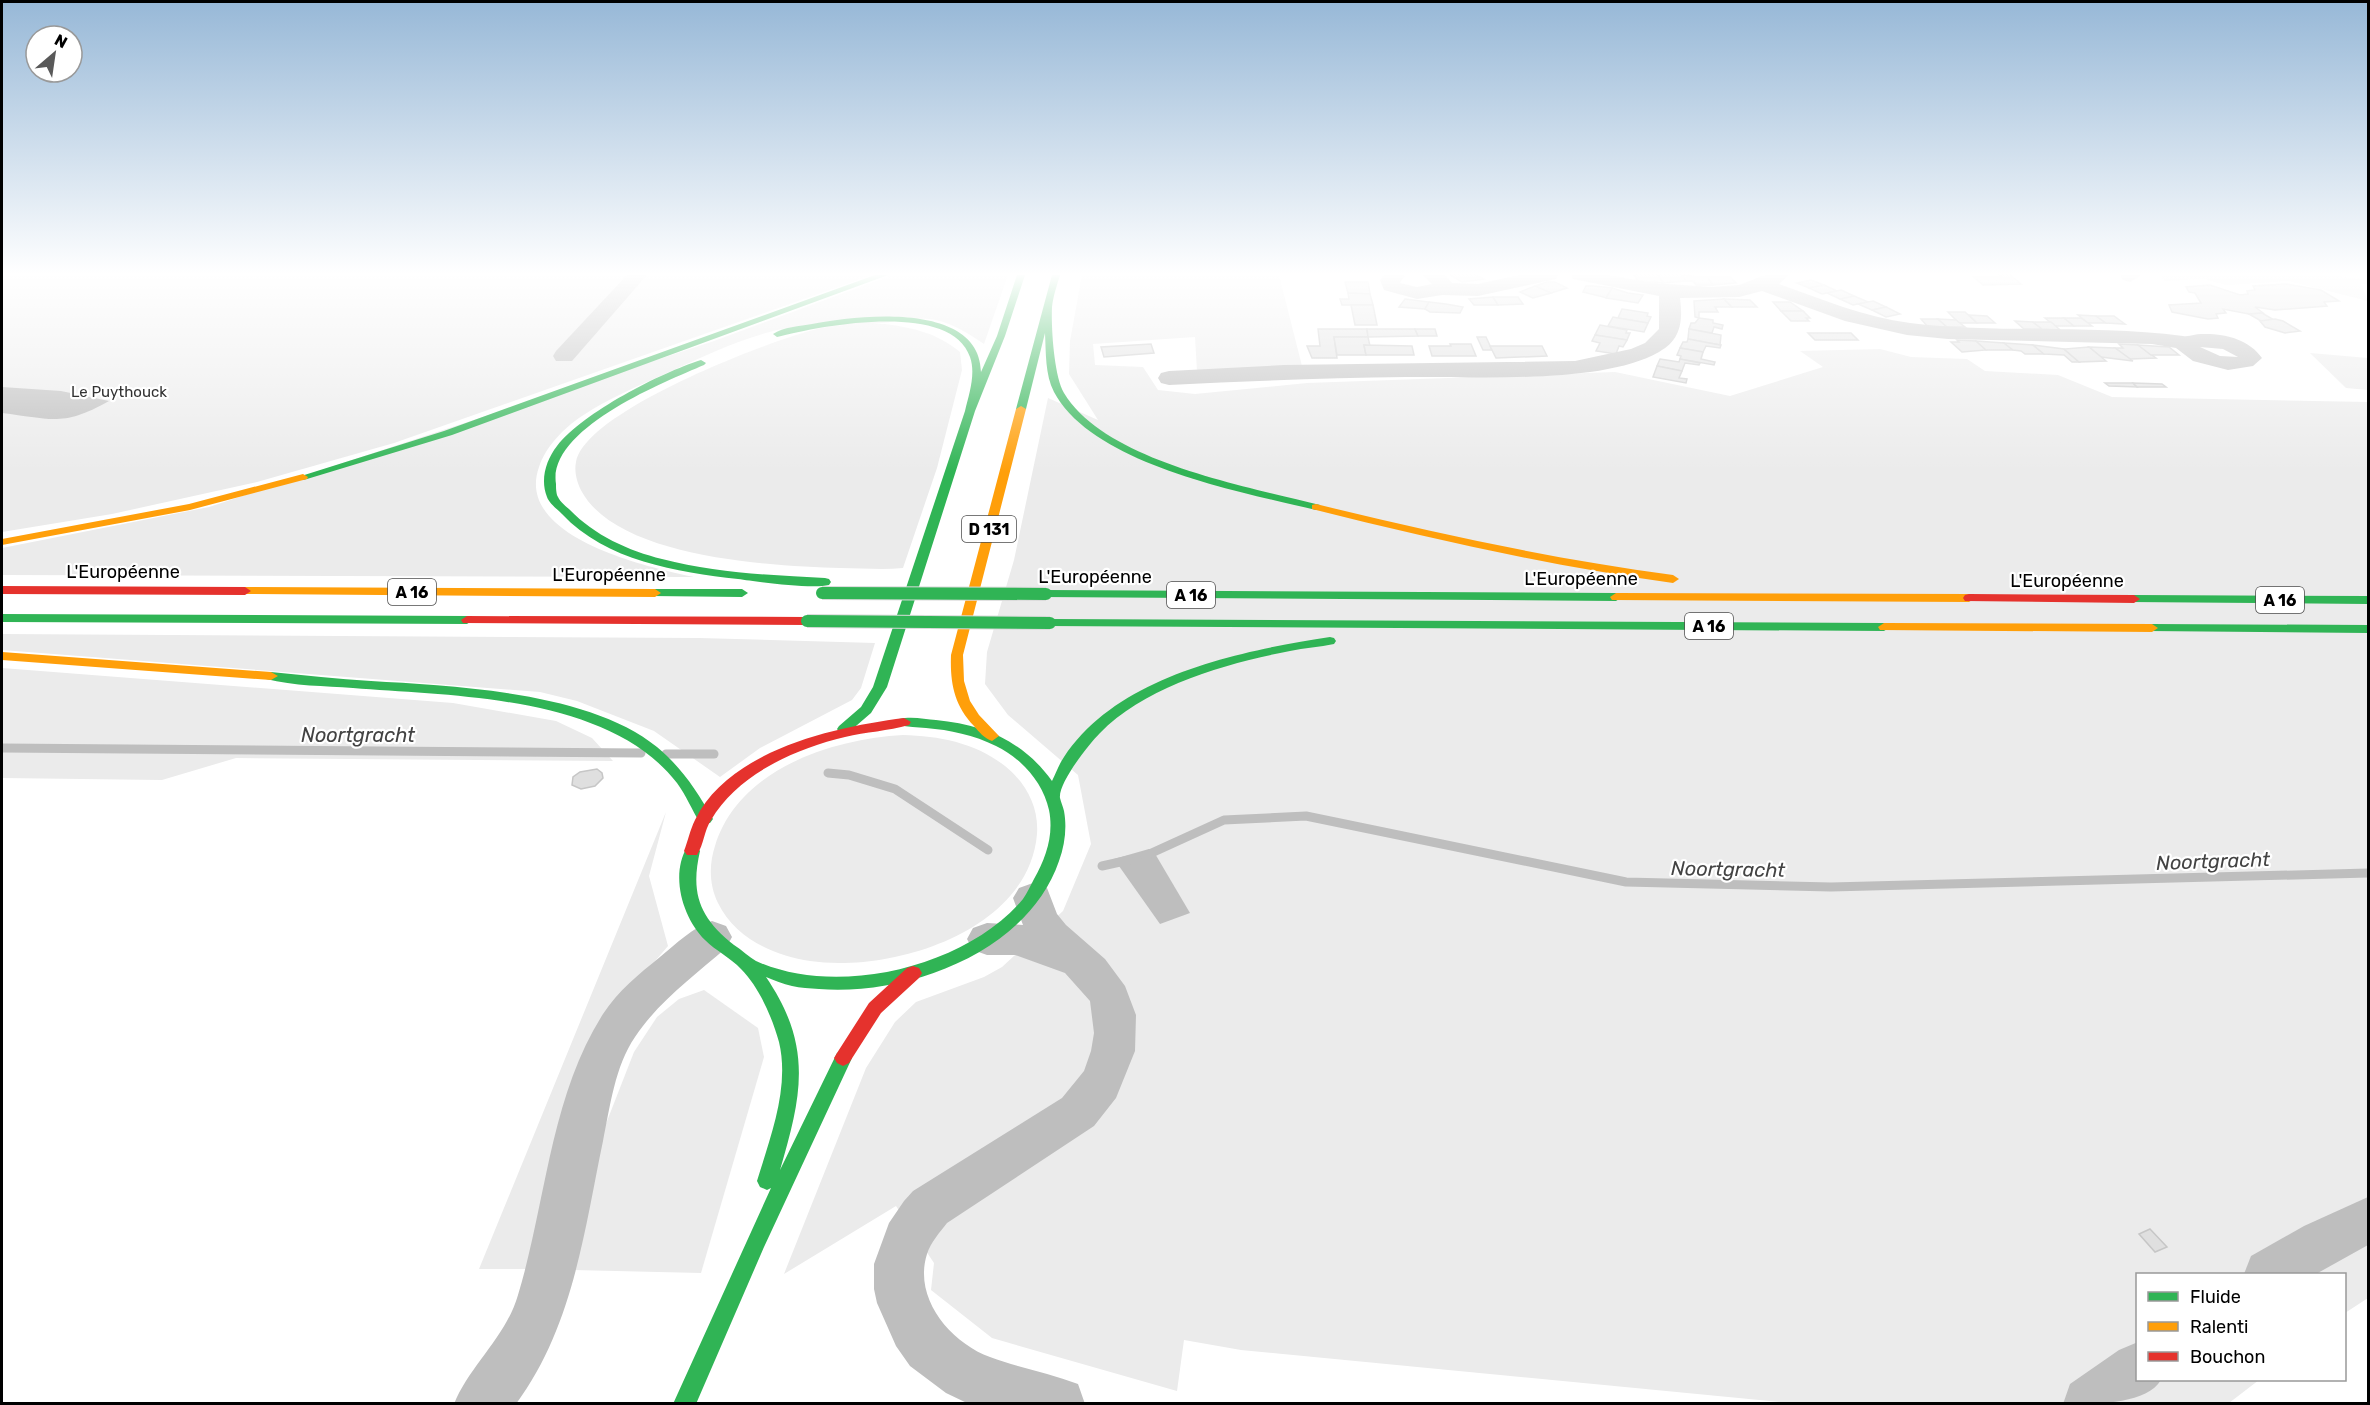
<svg xmlns="http://www.w3.org/2000/svg" width="2370" height="1405" viewBox="0 0 2370 1405" font-family="Rubik,sans-serif">
  <style>
    .green { fill: #ebebeb }
    .water { fill: #bebebe }
    .lines { fill: none; stroke-linecap: round; stroke-linejoin: round }
    .stream { stroke: #bebebe; stroke-width: 9 }
    .building { fill: #dfdfdf; stroke: #c6c6c6; stroke-width: 1.5 }
    .street { fill: #bebebe; fill-rule: evenodd }
    .fast { fill: #30b455; fill-rule: evenodd }
    .slow { fill: #ff9f0a; fill-rule: evenodd }
    .jam { fill: #e5322d; fill-rule: evenodd }
    .fast-bridge-casing { stroke: #dbdbdb; stroke-width: 14; stroke-linecap: butt }
    .fast-bridge { stroke: #30b455; stroke-width: 12 }
    .labels { text-anchor: middle; dominant-baseline: central; stroke-width: 4.5; stroke-linejoin: round; paint-order: stroke }
    .far-park-label { font-size: 15px; fill: #323232; stroke: #fff }
    .shield { fill: #fff; stroke: #4c4c4c; stroke-width: 1.5 }
    .shield-label { font-size: 16px; font-weight: bold; fill: #000 }
    .street-label { font-size: 18px; fill: #000; stroke: #fff }
    .water-label { font-size: 20px; font-style: italic; fill: #434343; stroke: #fff }
  </style>
  <rect width="100%" height="100%" fill="#fff"/>
  <g class="green">
    <polygon points="2,275 872,275 394,443 257,482 112,514 2,532"/>
    <path d="M893,275h115l-24,69c-15,-10 -30,-20 -48,-24 -19,-4 -44,3 -64,4 -30,2 -70,0 -99,7 -36,9 -73,27 -106,42 -29,13 -58,25 -85,43 -18,12 -36,30 -43,51 -25,70 108,100 155,110l-692,-2v-27l207,-41 505,-166z"/>
    <polygon points="1082,275 1279,275 1302,366 1197,371 1195,337 1093,344 1095,365 1143,367 1158,390 1195,394 1307,383 1615,372 1730,396 1823,367 1800,351 1880,349 1911,357 1967,359 1985,371 2058,375 2112,397 2368,402 2368,1298 2345,1313 2344,1274 2138,1274 2138,1380 2259,1380 2229,1403 1791,1403 1241,1350 1184,1340 1177,1391 992,1338 931,1290 934,1263 896,1206 784,1274 866,1068 895,1022 916,1002 984,977 1002,967 1063,911 1091,844 1078,775 1008,715 985,684 987,652 1014,560 1048,398 1098,420 1069,374 1070,341"/>
    <polygon points="2159,275 2330,275 2368,280 2368,284 2361,284 2368,301 2289,281 2226,285 2204,279 2165,281"/>
    <path d="M885,324c29,4 52,9 75,28l2,18 -25,98 -34,100c-21,2 -42,0 -63,0 -69,-2 -221,-10 -258,-76 -5,-9 -8,-20 -6,-30 9,-51 192,-121 241,-133 22,-5 45,-5 68,-5z"/>
    <polygon points="2310,353 2368,358 2368,390 2346,388"/>
    <polygon points="2,634 699,638 875,643 861,688 852,700 760,748 720,777 654,731 577,701 540,692 2,650"/>
    <polygon points="2,668 453,703 556,721 592,738 613,761 236,758 162,780 2,778"/>
    <path d="M903,735c37,1 73,8 102,31 21,17 34,41 32,68 -8,97 -145,139 -227,127 -36,-5 -75,-23 -92,-58 -9,-18 -9,-39 -3,-57 23,-77 117,-107 188,-111z"/>
    <polygon points="666,812 649,876 668,946 608,1016 536,1269 479,1269"/>
    <polygon points="704,990 758,1028 764,1057 701,1273 573,1270 600,1139 634,1052 657,1017 679,999"/>
  </g>
  <g class="water">
    <path d="M2,387l59,4 48,10c-46,26 -57,18 -107,12z"/>
    <polygon points="1149,849 1154,852 1190,913 1160,924 1114,859"/>
  </g>
  <g class="lines">
    <g class="stream">
      <polyline points="2,748 641,753"/>
      <polyline points="666,754 714,754"/>
      <polyline points="828,773 849,775 895,789 988,850"/>
      <polyline points="1145,856 1224,820 1306,816 1626,882 1831,887 2368,873"/>
      <polyline points="1102,866 1129,860"/>
    </g>
  </g>
  <g class="building">
    <polygon points="1450,275 1477,275 1484,279 1462,282"/>
    <polygon points="1634,275 1658,275 1663,283 1638,281"/>
    <polygon points="1658,275 1681,275 1686,281 1663,283"/>
    <polygon points="1681,275 1707,277 1713,285 1696,285 1693,281 1686,281"/>
    <polygon points="2000,275 2010,275 2021,284 1983,285 1974,277 2002,277"/>
    <polygon points="1707,277 1730,277 1736,283 1713,285"/>
    <polygon points="1811,280 1824,285 1809,288 1797,283"/>
    <polygon points="1345,282 1368,282 1370,294 1348,293"/>
    <polygon points="1547,282 1555,282 1567,288 1551,293 1535,286"/>
    <polygon points="2286,284 2321,290 2339,301 2324,302 2327,306 2275,310 2255,307 2263,313 2249,314 2223,309 2226,313 2216,314 2218,318 2208,319 2172,312 2169,305 2201,303 2195,293 2189,292 2186,287 2210,285 2240,295 2248,294 2247,291 2255,290 2253,286"/>
    <polygon points="1824,285 1837,291 1822,294 1809,288"/>
    <polygon points="1535,286 1551,293 1533,298 1520,292"/>
    <polygon points="1586,286 1594,286 1612,288 1607,298 1583,292"/>
    <polygon points="1612,288 1628,293 1643,295 1638,303 1606,298"/>
    <polygon points="1841,290 1854,296 1840,299 1827,293"/>
    <polygon points="1348,293 1370,294 1373,305 1342,305 1340,299 1349,299"/>
    <polygon points="1854,296 1868,302 1853,305 1840,299"/>
    <polygon points="1493,297 1498,305 1474,305 1469,299"/>
    <polygon points="1493,297 1518,297 1523,304 1498,305"/>
    <polygon points="1405,299 1429,302 1425,309 1399,307"/>
    <polygon points="1724,299 1732,307 1715,307 1718,312 1699,312 1699,318 1695,317 1694,301"/>
    <polygon points="1724,299 1750,300 1757,307 1732,307"/>
    <polygon points="1873,301 1886,307 1872,310 1858,304"/>
    <polygon points="1429,302 1446,304 1463,307 1460,313 1430,312 1425,309"/>
    <polygon points="1773,302 1790,302 1803,311 1781,311"/>
    <polygon points="1351,305 1373,305 1377,325 1355,325"/>
    <polygon points="1886,307 1900,314 1886,317 1872,310"/>
    <polygon points="1622,309 1648,313 1647,316 1651,317 1648,323 1618,318"/>
    <polygon points="1781,311 1803,311 1810,318 1806,318 1809,321 1791,321"/>
    <polygon points="1948,312 1965,312 1977,323 1959,323"/>
    <polygon points="2262,313 2274,320 2261,321 2249,314"/>
    <polygon points="1969,315 1987,316 1995,323 1977,323"/>
    <polygon points="2078,315 2096,316 2106,323 2088,323"/>
    <polygon points="2096,316 2114,316 2125,324 2106,323"/>
    <polygon points="1613,317 1618,318 1648,323 1644,332 1608,326"/>
    <polygon points="1699,318 1713,320 1713,323 1723,325 1722,329 1714,327 1712,333 1689,329 1691,323 1695,323"/>
    <polygon points="2045,318 2064,318 2074,326 2055,326"/>
    <polygon points="2064,318 2081,318 2092,326 2074,326"/>
    <polygon points="1921,319 1938,319 1947,327 1928,327"/>
    <polygon points="1938,319 1956,320 1965,327 1947,327"/>
    <polygon points="2275,319 2283,321 2300,331 2285,333 2265,327 2260,321"/>
    <polygon points="2015,321 2033,322 2042,329 2024,329"/>
    <polygon points="2033,322 2051,322 2060,330 2042,329"/>
    <polygon points="1600,325 1627,330 1626,333 1630,333 1627,340 1595,335"/>
    <polygon points="1318,329 1367,329 1368,337 1334,337 1337,358 1312,358 1307,346 1320,346"/>
    <polygon points="1367,329 1415,329 1418,336 1368,337"/>
    <polygon points="1415,329 1435,329 1437,336 1418,336"/>
    <polygon points="1689,329 1721,335 1720,345 1688,339"/>
    <polygon points="1808,333 1851,333 1858,340 1815,340"/>
    <polygon points="1595,335 1627,340 1623,347 1619,346 1616,354 1596,351 1600,343 1592,341"/>
    <polygon points="1334,337 1368,337 1370,346 1364,345 1366,355 1337,355"/>
    <polygon points="1477,337 1486,337 1492,350 1483,350"/>
    <polygon points="1688,339 1720,345 1721,345 1720,348 1706,346 1703,352 1680,348 1683,342 1687,342"/>
    <polygon points="1957,340 1976,341 1986,350 1962,352 1951,342 1959,342"/>
    <polygon points="1976,341 2004,343 2013,350 1986,350"/>
    <polygon points="2004,343 2033,345 2044,354 2025,354 2021,351 2013,350"/>
    <polygon points="1151,344 1154,353 1104,357 1101,347"/>
    <polygon points="1450,344 1471,344 1476,356 1432,356 1429,346 1451,346"/>
    <polygon points="2119,344 2138,345 2156,358 2130,359 2115,348 2123,348"/>
    <polygon points="1364,345 1412,346 1414,355 1366,355"/>
    <polygon points="2033,345 2064,349 2079,362 2072,362 2064,355 2044,354"/>
    <polygon points="2138,345 2169,347 2179,355 2151,355"/>
    <polygon points="1490,346 1542,346 1547,356 1496,358"/>
    <polygon points="2089,347 2115,348 2133,361 2101,357"/>
    <polygon points="2089,347 2106,361 2079,362 2064,349"/>
    <polygon points="1680,348 1703,352 1701,359 1715,362 1714,365 1680,359 1681,356 1677,355"/>
    <polygon points="1660,359 1679,362 1680,359 1700,363 1699,365 1685,363 1682,371 1657,366"/>
    <polygon points="1657,366 1682,371 1679,378 1687,379 1686,383 1653,377"/>
    <polygon points="2105,383 2133,383 2137,387 2109,386"/>
    <polygon points="2133,383 2162,384 2166,387 2137,387"/>
    <polygon points="597,769 602,773 603,778 595,786 581,789 572,785 573,777 580,772"/>
    <polygon points="2150,1229 2167,1247 2155,1252 2139,1234"/>
  </g>
  <g class="lines">
    <g class="street">
      <polygon points="627,275 647,275 572,361 556,361 553,356 556,351"/>
      <polygon points="1384,275 1405,275 1400,283 1417,287 1432,284 1423,275 1445,275 1452,283 1478,284 1519,275 1558,275 1556,279 1478,296 1442,295 1417,299 1384,290 1380,280"/>
      <path d="M1571,275h37l46,8 58,4 27,-2 26,-10h24l-10,9c42,15 85,33 131,39 90,11 183,1 273,13 7,1 12,-2 18,-2 23,-1 48,5 61,24l-9,8 -25,4 -35,-9 -17,-13 -24,-4 -204,-5 -41,-4 -62,-14 -83,-30 -23,6 -59,1c3,23 1,42 -21,54 -58,33 -185,24 -253,25 -79,1 -158,4 -237,8l-8,-2 -3,-5 3,-5 8,-2 115,-6 291,-4 56,-12 14,-6 14,-14v-33l-86,-17zM2200,347l23,2 15,8 -18,-1z"/>
      <polygon points="2120,275 2140,275 2140,276 2130,282 2123,280"/>
      <path d="M1033,883l14,5 10,26 9,11 39,34 20,27 11,29 -1,36 -19,47 -22,28 -147,97c-7,9 -16,19 -20,31 -14,44 23,88 63,103 29,11 59,16 88,27l7,20h-116l-23,-11 -36,-27 -14,-20 -19,-43 -3,-14v-25l15,-41 15,-22 9,-10 149,-93 22,-27 7,-20 3,-18 -4,-32 -25,-28 -50,-18h-28l-14,-5 -6,-11 6,-11 14,-5 36,2 -10,-27 6,-10z"/>
      <path d="M712,921l14,5 6,11 -6,11c-32,28 -67,53 -91,89 -20,29 -25,70 -32,104 -19,91 -30,186 -87,263h-62c16,-39 52,-67 64,-109 28,-92 32,-198 85,-281 15,-23 36,-40 57,-57 17,-14 32,-29 52,-36z"/>
      <polygon points="2368,1197 2368,1245 2316,1274 2244,1274 2251,1256 2304,1226"/>
      <path d="M2138,1342v38h23c-15,25 -67,24 -98,24l7,-20 49,-34z"/>
    </g>
    <g class="fast">
      <polygon points="875,275 888,275 452,435 307,479 303,480 298,477 444,431"/>
      <path d="M1017,275h8l-20,61 -30,75 -88,276 -16,26 -22,19h-10l-2,-3 2,-3 22,-19 12,-20 92,-276c4,-17 11,-37 5,-54 -19,-57 -151,-31 -193,-20l-4,-3c10,-7 27,-8 39,-10 45,-9 168,-23 169,48l16,-36z"/>
      <path d="M1052,275h8c-3,10 -7,22 -8,32 -1,20 2,69 12,86 42,69 182,93 256,112v4l-4,1c-75,-18 -223,-45 -262,-118 -9,-17 -8,-40 -9,-59l-19,76 -8,2 -2,-2z"/>
      <path d="M701,360l5,3 -2,2c-40,17 -157,64 -148,119 0,3 0,10 2,13 2,5 9,10 12,13 24,25 59,41 92,49 53,14 108,16 163,19l4,1 2,3 -2,3c-18,4 -70,-3 -91,-6 -61,-7 -132,-18 -176,-65 -5,-5 -13,-11 -15,-17 -7,-17 -1,-37 10,-51 27,-34 103,-73 144,-86z"/>
      <polygon points="655,589 742,589 748,593 742,597 651,596 649,593"/>
      <polygon points="1046,590 1616,593 1622,597 1616,601 1042,597 1040,594"/>
      <polygon points="2134,595 2368,596 2368,604 2130,602 2128,599 2130,596"/>
      <polygon points="2,614 467,616 473,620 467,624 2,622"/>
      <polygon points="1050,619 1884,623 1890,627 1884,631 1046,626 1044,623"/>
      <polygon points="2152,624 2368,625 2368,633 2148,631 2146,628 2148,625"/>
      <path d="M1330,637l4,1 2,3 -2,3c-14,3 -30,4 -44,7 -63,12 -145,35 -190,82 -11,11 -42,50 -40,65 1,4 3,9 4,13 3,16 1,34 -5,50 -31,91 -151,135 -240,128 -9,-1 -19,-1 -27,-3 -9,-2 -18,-6 -26,-9 47,69 36,118 14,193l57,-117 6,-3 6,3 3,5 -88,189 -68,157h-23l98,-216 -4,2 -7,-3 -3,-6c13,-43 33,-93 22,-139 -7,-25 -20,-55 -38,-73 -10,-11 -25,-18 -36,-29 -22,-22 -35,-64 -18,-93h10l3,4c-10,43 0,67 34,94 8,5 15,12 22,16 81,37 210,6 267,-62 4,-6 8,-14 11,-20 12,-21 20,-44 15,-69 -6,-28 -28,-52 -53,-64 -22,-11 -46,-16 -70,-18 -9,-1 -18,-1 -27,-3l-2,-3 2,-3c12,-3 26,0 37,1 49,5 87,21 116,61 4,-8 7,-17 12,-24 54,-82 176,-106 266,-120z"/>
      <path d="M271,672c33,3 67,7 100,9 85,5 219,11 286,66 26,22 39,43 56,72l-3,4h-10c-8,-13 -14,-28 -23,-40 -68,-88 -224,-87 -324,-95 -28,-2 -59,-2 -87,-9l-2,-3z"/>
    </g>
    <g class="slow">
      <path d="M1021,406l5,3 -63,246 1,26 6,20 9,14 20,21 -7,5c-8,-3 -13,-9 -18,-15 -20,-21 -24,-43 -23,-71l65,-246z"/>
      <polygon points="303,474 308,477 307,479 190,510 2,545 2,539 189,504"/>
      <path d="M1316,504c118,29 236,55 357,71l6,4 -6,4c-122,-17 -242,-44 -361,-74v-4z"/>
      <polygon points="245,587 655,589 661,593 655,597 241,594 239,591 241,588"/>
      <polygon points="1616,593 1969,594 1975,598 1969,602 1612,600 1610,597"/>
      <polygon points="1884,623 2152,624 2158,628 2152,632 1880,630 1878,627"/>
      <polygon points="2,652 271,672 278,676 271,680 2,660"/>
    </g>
    <g class="jam">
      <polygon points="2,586 245,587 251,591 245,595 2,594"/>
      <polygon points="1969,594 2134,595 2140,599 2134,603 1965,601 1963,598 1965,595"/>
      <polygon points="467,616 807,617 813,621 807,625 463,623 461,620"/>
      <path d="M904,718l7,4 -2,3c-21,6 -43,7 -64,12 -50,12 -107,37 -134,83 -7,11 -7,24 -14,35h-10l-3,-4c4,-10 6,-21 11,-31 34,-70 139,-93 209,-102z"/>
      <polygon points="913,966 919,968 922,973 919,978 881,1013 849,1063 843,1066 837,1063 834,1058 837,1053 869,1003 907,968"/>
    </g>
    <g class="fast-bridge-casing">
      <g id="fast-bridge">
        <polyline points="822,593 1046,594"/>
        <polyline points="807,621 1050,623"/>
      </g>
    </g>
    <use href="#fast-bridge" class="fast-bridge"/>
  </g>
  <linearGradient id="sky" x2="0" y2="1"><stop stop-color="#97b8d7"/><stop offset="0.58" stop-color="#fff"/><stop offset="1" stop-color="#fff" stop-opacity="0"/></linearGradient>
  <rect width="2370" height="472" fill="url(#sky)"/>
  <g class="labels">
    <g class="far-park-label">
      <text x="119" y="392">Le Puythouck</text>
    </g>
    <g class="shield">
      <rect x="962" y="516" width="54" height="26" rx="4.5"/>
      <rect x="388" y="579" width="48" height="26" rx="4.5"/>
      <rect x="1167" y="582" width="48" height="26" rx="4.5"/>
      <rect x="2256" y="587" width="48" height="26" rx="4.5"/>
      <rect x="1685" y="613" width="48" height="26" rx="4.5"/>
    </g>
    <g class="shield-label">
      <text x="989" y="529">D 131</text>
      <text x="412" y="592">A 16</text>
      <text x="1191" y="595">A 16</text>
      <text x="2280" y="600">A 16</text>
      <text x="1709" y="626">A 16</text>
    </g>
    <g class="street-label">
      <text x="123" y="572">L'Européenne</text>
      <text x="609" y="575">L'Européenne</text>
      <text x="1095" y="577">L'Européenne</text>
      <text x="1581" y="579">L'Européenne</text>
      <text x="2067" y="581">L'Européenne</text>
    </g>
    <g class="water-label">
      <text x="358" y="735">Noortgracht</text>
      <text transform="translate(2213 861) rotate(-2)">Noortgracht</text>
      <text transform="translate(1728 869) rotate(1)">Noortgracht</text>
    </g>
  </g>
  <rect width="2370" height="1405" fill="none" stroke="#000000" stroke-width="6"/>
  <rect x="2136" y="1273" width="210" height="108" fill="#ffffff" stroke="#999999" stroke-width="1.5"/>
  <rect x="2148" y="1292" width="30" height="9" fill="#30b455" stroke="#999999" stroke-width="1.5"/>
  <text x="2190" y="1303" font-size="18" fill="#000000">Fluide</text>
  <rect x="2148" y="1322" width="30" height="9" fill="#ff9f0a" stroke="#999999" stroke-width="1.5"/>
  <text x="2190" y="1333" font-size="18" fill="#000000">Ralenti</text>
  <rect x="2148" y="1352" width="30" height="9" fill="#e5322d" stroke="#999999" stroke-width="1.5"/>
  <text x="2190" y="1363" font-size="18" fill="#000000">Bouchon</text>
  <g transform="translate(54 54) rotate(29)"><circle r="28" fill="#ffffff" stroke="#999999" stroke-width="1.5"/>
  <path d="M0-4.5L10 22L0 15L-10 22Z" fill="#595959"/>
  <text y="-9" font-size="16" font-weight="bold" text-anchor="middle" fill="#000000">N</text>
  </g>
</svg>
